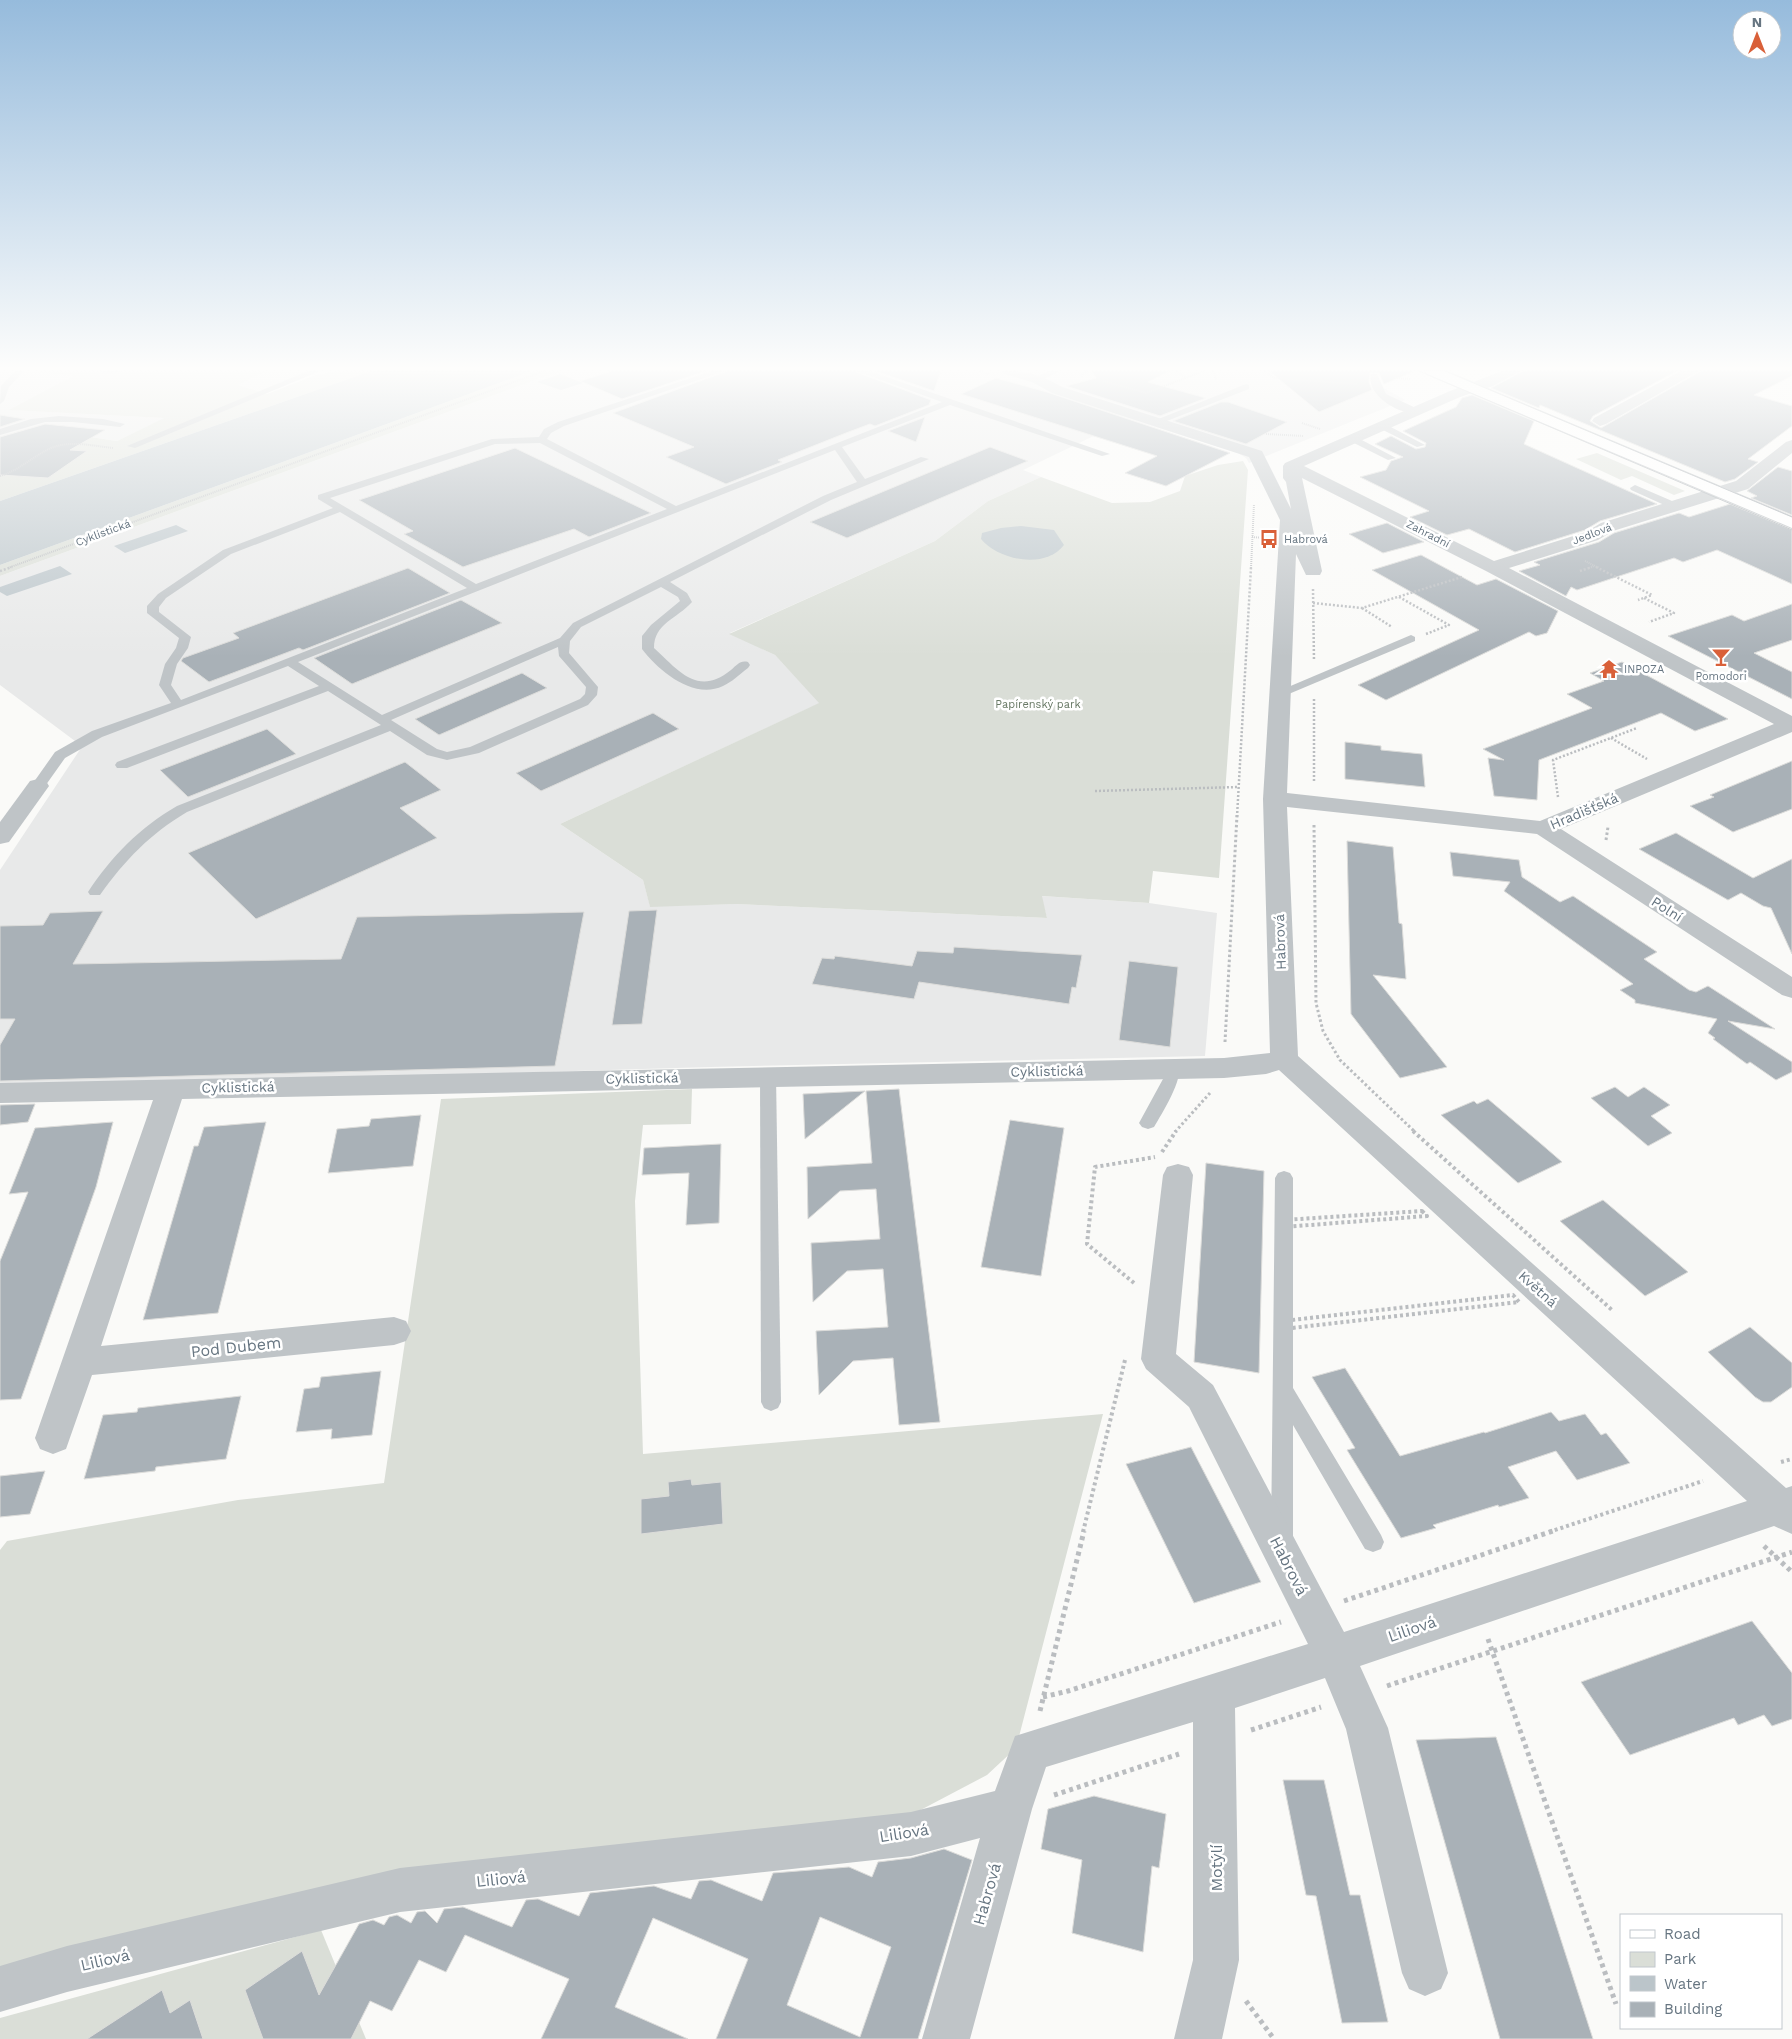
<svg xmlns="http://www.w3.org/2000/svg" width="1792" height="2039" viewBox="0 0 1792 2039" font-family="'Work Sans',sans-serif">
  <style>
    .built { fill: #e8e9e9 }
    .green { fill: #daded7 }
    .water { fill: #bbc5ca }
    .building { fill: #a9b1b7; stroke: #dcdcda; fill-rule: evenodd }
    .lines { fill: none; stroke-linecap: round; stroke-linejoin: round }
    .primary-casing { stroke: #b5babe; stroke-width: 2 }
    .path-far4 { stroke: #babdc0; stroke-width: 2; stroke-dasharray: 1 1; stroke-linecap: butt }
    .path-far3 { stroke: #babdc0; stroke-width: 2.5; stroke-dasharray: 2 2; stroke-linecap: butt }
    .path-far2 { stroke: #babdc0; stroke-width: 3; stroke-dasharray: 2.5 2.5; stroke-linecap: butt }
    .path-far1 { stroke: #babdc0; stroke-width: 4; stroke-dasharray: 3 3; stroke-linecap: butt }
    .path { stroke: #babdc0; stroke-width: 5; stroke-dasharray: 4 4; stroke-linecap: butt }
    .lane { fill: #bfc4c7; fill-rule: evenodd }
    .street { fill: #bfc4c7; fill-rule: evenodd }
    .primary { fill: #fff; fill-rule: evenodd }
    .tram { stroke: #a1a8ae; stroke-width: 1 }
    .labels { text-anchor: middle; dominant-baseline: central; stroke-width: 5; stroke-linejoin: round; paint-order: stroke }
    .far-street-label { font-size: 11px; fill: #667581; stroke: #fff }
    .far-poi-label { font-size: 11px; fill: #667581; stroke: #fff; text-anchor: start }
    .far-park-label { font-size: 11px; fill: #687965; stroke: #fff }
    .street-label { font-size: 14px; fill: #667581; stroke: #fff }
    .near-street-label { font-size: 16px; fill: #667581; stroke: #fff }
  </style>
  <rect width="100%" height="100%" fill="#fafaf8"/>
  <g class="built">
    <polygon points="0,371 40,371 73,376 11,410 165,418 117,441 37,429 0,445"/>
    <polygon points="267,371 316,371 263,393 238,385"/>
    <polygon points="560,371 1269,371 1278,380 1382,387 1405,400 1249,463 1246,458 1238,453 1129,419 1023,470 1041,477 988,501 935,541 730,633 775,655 820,703 560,824 643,880 650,906 735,904 1047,918 1041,896 1149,903 1217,913 1205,1056 710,1067 0,1088 0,870 81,748 75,741 0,685 0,576"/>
  </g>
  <g class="green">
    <polygon points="40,371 267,371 238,385 267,394 316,375 336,371 371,371 0,501 0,445 37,429 117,441 164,418 9,410 73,376 38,372"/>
    <polygon points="532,371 560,371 0,576 0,565"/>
    <polygon points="1597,453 1685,491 1674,495 1632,476 1621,480 1576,459"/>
    <polygon points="1243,461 1248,470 1219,878 1153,871 1149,903 1042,896 1047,918 735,904 650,907 643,880 560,824 819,703 775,655 729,634 935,541 988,501 1041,477 1112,503 1150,502 1180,491 1185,476 1218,465"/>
    <polygon points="692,1089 691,1124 643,1125 635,1201 643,1454 1103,1414 1016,1748 987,1775 913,1814 0,1971 0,1550 7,1541 238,1500 384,1483 441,1099"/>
    <polygon points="321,1930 366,2039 0,2039 0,2018"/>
  </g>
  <g class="water">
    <polygon points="371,371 532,371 0,565 0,501"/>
    <polygon points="560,374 583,383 561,390 537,382"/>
    <polygon points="176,525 188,531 125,553 114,546"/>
    <path d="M1021,526l33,4 10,15c-19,25 -66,15 -83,-6l1,-6 19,-5z"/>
    <polygon points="60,566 72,574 7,596 0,592 0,587"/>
  </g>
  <g class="building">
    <polygon points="612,371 706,371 622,399 580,381"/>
    <polygon points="727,371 854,371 931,400 929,405 875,426 870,424 846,433 778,460 782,462 726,484 666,457 694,447 613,413"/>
    <polygon points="875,371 941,371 934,391"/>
    <polygon points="1091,371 1170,371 1148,382 1206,398 1160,416 1066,386 1096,378"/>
    <polygon points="1269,371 1415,371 1384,384 1379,373 1370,373 1369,382 1372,390 1319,412"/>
    <polygon points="1523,371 1677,371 1593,416 1590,421 1601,428 1701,371 1792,371 1792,376 1754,395 1792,406 1792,426 1748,459 1758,462 1735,479 1725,482 1540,405 1539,408 1491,388"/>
    <polygon points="996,378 1047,392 1230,453 1166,486 1125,473 1157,456 961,394"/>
    <polygon points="1472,395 1534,421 1524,444 1657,504 1600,521 1585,530 1515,552 1469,529 1447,535 1410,517 1429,511 1360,477 1386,470 1391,461 1403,457 1375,444 1391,436 1416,449 1425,447 1426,443 1403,431 1456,407 1462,398"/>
    <polygon points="1221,402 1228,402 1287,422 1246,444 1173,421"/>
    <polygon points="0,415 25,419 0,427"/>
    <polygon points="925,417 916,442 888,431"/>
    <polygon points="45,424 105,430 70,450 87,451 48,478 0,475 0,437"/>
    <polygon points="990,447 1028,461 847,538 810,522"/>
    <polygon points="515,448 651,513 589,537 574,529 463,567 404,534 413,531 359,500"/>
    <polygon points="1778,467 1792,471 1792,515 1751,498 1757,496 1747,491"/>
    <polygon points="1730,504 1792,530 1792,584 1717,550 1683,562 1674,558 1577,590 1571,587 1566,596 1519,571 1540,565 1534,562 1599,542 1614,533 1679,513 1689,517"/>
    <polygon points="1387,523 1424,542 1383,553 1349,534"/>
    <polygon points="1421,555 1477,585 1496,579 1558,611 1547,633 1536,636 1529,632 1386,700 1358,685 1479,630 1372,570"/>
    <polygon points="408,568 450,593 303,650 299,648 209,682 181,661 183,658 239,638 233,633"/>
    <polygon points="461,600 502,623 352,684 314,658"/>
    <polygon points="1792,604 1792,640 1754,653 1792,672 1792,699 1668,636 1732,615 1744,621"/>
    <polygon points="1622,662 1728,719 1695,731 1661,713 1539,760 1537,800 1494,796 1488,758 1504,760 1483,749 1592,708 1567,694 1604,681 1590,673"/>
    <polygon points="522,673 547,688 439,735 415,719"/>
    <polygon points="653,713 679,729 541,791 516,773"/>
    <polygon points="267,729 296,754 188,797 160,770"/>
    <polygon points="1345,742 1381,746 1381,750 1422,754 1425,787 1345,779"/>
    <polygon points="1792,761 1792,809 1733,832 1690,806 1714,797 1710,795"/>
    <polygon points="405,762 441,790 400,808 437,838 256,919 188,853"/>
    <polygon points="1676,833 1753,878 1792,859 1792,954 1771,908 1763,906 1741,893 1728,900 1639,849"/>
    <polygon points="1347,841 1393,847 1399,923 1402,924 1406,979 1373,975 1447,1067 1400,1078 1351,1014"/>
    <polygon points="1450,852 1519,860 1522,877 1560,902 1573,896 1657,952 1644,959 1689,990 1696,992 1708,986 1775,1029 1728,1021 1792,1062 1792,1072 1776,1080 1750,1062 1747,1064 1713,1039 1715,1038 1708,1033 1717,1019 1635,1003 1635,1000 1620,990 1633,984 1504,891 1510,882 1453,876"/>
    <polygon points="657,910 642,1024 612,1025 629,911"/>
    <polygon points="103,911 73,964 341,959 357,917 584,912 555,1066 0,1081 0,1045 15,1019 0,1019 0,926 43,925 50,913"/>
    <polygon points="954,947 1082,955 1076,988 1072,987 1069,1004 919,982 914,999 812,984 822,958 834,959 835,956 912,966 917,951 953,953"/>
    <polygon points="1129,961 1178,967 1170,1047 1119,1040"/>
    <polygon points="1615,1087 1628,1097 1644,1087 1670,1105 1651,1116 1672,1133 1648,1146 1591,1098"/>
    <polygon points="899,1089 940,1422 899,1425 893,1358 853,1361 819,1395 816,1331 888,1327 883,1269 847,1271 813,1302 811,1243 880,1239 876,1189 840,1191 808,1219 807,1167 872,1163 866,1091"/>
    <polygon points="865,1091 805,1139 803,1094"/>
    <polygon points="1488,1099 1540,1143 1562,1162 1518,1183 1441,1115 1474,1101 1477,1104"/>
    <polygon points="35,1104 28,1122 0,1125 0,1105"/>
    <polygon points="421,1115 413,1166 328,1173 337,1129 369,1126 371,1119"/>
    <polygon points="1010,1120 1064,1128 1041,1276 981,1267"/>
    <polygon points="113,1122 96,1187 21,1399 0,1400 0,1261 28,1192 9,1194 21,1164 35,1128"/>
    <polygon points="266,1122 218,1313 143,1320 194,1146 198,1146 204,1127"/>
    <polygon points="721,1144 719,1223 686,1225 689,1173 642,1175 644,1148"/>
    <polygon points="1206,1163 1264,1171 1259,1373 1194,1362"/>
    <polygon points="1603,1200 1688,1272 1645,1296 1560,1221"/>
    <polygon points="1750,1327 1792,1363 1792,1387 1771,1402 1763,1402 1755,1397 1708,1352"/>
    <polygon points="1345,1368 1400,1456 1484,1432 1485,1433 1551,1412 1559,1421 1585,1414 1601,1435 1606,1433 1630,1463 1577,1480 1556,1451 1508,1467 1529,1498 1499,1507 1498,1505 1433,1525 1436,1528 1401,1538 1347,1450 1355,1448 1312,1377"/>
    <polygon points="381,1371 372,1435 331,1439 332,1429 296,1432 304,1389 319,1387 321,1377"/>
    <polygon points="241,1396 226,1459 156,1467 155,1471 84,1479 103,1415 137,1412 138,1408"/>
    <polygon points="1191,1447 1261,1582 1194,1603 1126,1464"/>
    <polygon points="45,1471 30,1514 0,1517 0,1476"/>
    <polygon points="691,1479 692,1485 721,1482 723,1524 641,1534 641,1499 669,1496 668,1482"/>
    <polygon points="1752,1621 1792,1673 1792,1719 1772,1726 1764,1715 1738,1725 1734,1718 1630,1755 1581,1682"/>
    <polygon points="1496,1737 1561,1940 1593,2039 1500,2039 1416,1740"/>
    <polygon points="1283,1780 1324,1780 1350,1895 1360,1895 1388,2022 1342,2023 1316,1896 1306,1895"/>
    <polygon points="1094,1796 1166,1814 1159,1868 1152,1866 1143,1952 1072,1933 1082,1860 1041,1849 1048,1809"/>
    <path d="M944,1849l28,11 -54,179h-202l32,-80 -95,-41 -38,89 73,32h-147l28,-60 -104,-44 -19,37 -27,-12 -27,51 -22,-10 -19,38h-88l-18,-49 57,-39 17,44 40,-71 14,-4 11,5 5,-8 8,-2 14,8 6,-11 8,-1 12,12 7,-14 19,-2 49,20 14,-27 12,-1 41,17 11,-23 64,-7 37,13 8,-18 12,-1 51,21 11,-28 76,-6 23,10 6,-15 33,-4zM820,1917l71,30 -31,90 -73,-32z"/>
    <polygon points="162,1990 170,2013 190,2000 203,2039 87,2039"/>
  </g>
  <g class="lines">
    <g class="primary-casing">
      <polygon id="primary" points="1425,371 1445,371 1792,517 1792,528 1427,374"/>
    </g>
    <g class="path-far4">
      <polyline points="980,371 989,374"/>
      <polyline points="1176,371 1186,378"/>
      <polyline points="1213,371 1216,380"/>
      <polyline points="1264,371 1274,378 1357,384"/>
      <polyline points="1082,377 1083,373 1088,371"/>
      <polyline points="1395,378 1411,379"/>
      <polyline points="1103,381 1146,393 1204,371"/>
      <polyline points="592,384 605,390"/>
      <polyline points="1302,423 1320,429"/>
      <polyline points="1266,434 1304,436"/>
      <path d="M0,476c20,-6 33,-20 51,-28 20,-8 42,-2 62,0"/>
      <polyline points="1252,537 1264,538"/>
      <polyline points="1585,561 1599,568"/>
      <polyline points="8,568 544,371"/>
      <polyline points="1251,568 1254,504"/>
      <polyline points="1589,568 1594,566"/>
    </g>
    <g class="path-far3">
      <polyline points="1596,567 1652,595 1638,600"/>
      <polyline points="0,571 12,567"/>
      <polyline points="1580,571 1592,567"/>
      <polyline points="1313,589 1314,661"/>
      <polyline points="1399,597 1449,625 1426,634"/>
      <polyline points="1644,598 1674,613 1649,622"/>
      <polyline points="1313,603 1362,608 1462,577"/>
      <polyline points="1362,608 1392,627"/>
      <polyline points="1314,699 1314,781"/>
      <polyline points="1611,738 1647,759"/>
      <polyline points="1095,791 1239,787"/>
      <polyline points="1558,797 1553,760 1637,728"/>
      <polyline points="1237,817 1251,567"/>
    </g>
    <g class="path-far2">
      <polyline points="1314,825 1316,1003 1323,1031 1340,1060 1415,1132"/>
      <polyline points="1606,840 1608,827"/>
      <polyline points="1225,1042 1237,815"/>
      <polyline points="1175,1132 1210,1093"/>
    </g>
    <g class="path-far1">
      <polyline points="1413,1131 1613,1311"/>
      <polyline points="1162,1152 1176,1131"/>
      <polygon points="1422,1211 1427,1216 1284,1227 1284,1220"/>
      <polyline points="1134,1283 1087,1244 1095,1167 1155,1157"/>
      <polygon points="1513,1295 1519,1302 1283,1329 1283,1321"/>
      <polyline points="1781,1462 1792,1459"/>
      <polyline points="1083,1532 1125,1360"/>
      <polyline points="1549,1532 1703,1481"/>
    </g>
    <g class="path">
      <polyline points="1764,1546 1792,1572"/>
      <polyline points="1344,1601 1553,1531"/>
      <polyline points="1488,1639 1616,2004"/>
      <polyline points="1387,1686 1792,1552"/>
      <polyline points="1043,1697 1068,1691 1281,1622"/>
      <polyline points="1040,1711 1084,1531"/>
      <polyline points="1251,1730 1321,1707"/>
      <polyline points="1054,1795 1179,1754"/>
      <polyline points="1246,2001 1274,2039"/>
    </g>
    <g class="lane">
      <polygon points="15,371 24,371 9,387 4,401 0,404 1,386"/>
      <path d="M100,371h20c-4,4 -16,4 -20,0z"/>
      <polygon points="308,371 320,371 135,448 127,446"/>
      <path d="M712,371h13l-161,55 -13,7 -4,6 129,67 266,-104 -86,-31h13l241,83 -8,2 -152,-51 -108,42 23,32 56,-22 8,2 -98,41 -161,82 17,11 5,9c-15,17 -38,21 -38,46 25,23 44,49 77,22 6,-5 9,-10 17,-8l2,3 -2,3c-8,6 -16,14 -25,18 -30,14 -64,-15 -81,-37v-13l9,-11 29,-24 -2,-4 -17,-10 -80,40 -11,14 -1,12 29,34 -1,8 -9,10 -109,48 -32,7 -20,-5 -37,-24 -203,81c-37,22 -62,48 -87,83h-10l-2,-3c24,-36 51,-64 89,-86l204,-81 -53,-34 -201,77h-10l-2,-3 2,-3 202,-76 -31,-20 -186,71 -37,21 -22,31h-10l-2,-3 24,-34 37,-21 79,-28 -12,-18 6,-21 11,-16 3,-10 -32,-25v-7l11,-12 65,-44 110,-42 -15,-9v-4l174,-56 47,-2 5,-8 14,-7zM540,443l127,66 -191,75 -146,-86 165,-54zM835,450l22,32 -34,14 -250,127 -13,15 -178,77 -84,-53zM340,512l127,76 -286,112 -10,-15 6,-21 11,-16 3,-11 -32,-25v-5l7,-9 65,-44zM558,647l1,9 27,31 -1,7 -5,5 -110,48 -23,5 -10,-3 -46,-29z"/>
      <polygon points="1048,371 1060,371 1040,381 1033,379"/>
      <path d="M1371,374h6l9,20 32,15v4c-17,3 -53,-18 -47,-39z"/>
      <polygon points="1246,384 1249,385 1249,389 1159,424 1151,422"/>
      <polygon points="59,416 103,419 125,424 120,427 73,422 45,422 0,435 0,429 31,419"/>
      <polygon points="1381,425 1387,425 1425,445 1417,447 1381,429"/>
      <polygon points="1352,438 1358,438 1396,458 1388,460 1352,442"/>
      <polygon points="1635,485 1679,504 1680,506 1671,508 1631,490 1630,488"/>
      <polygon points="1411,635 1415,637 1415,641 1284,696 1276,696 1274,693"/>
      <path d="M1172,1063l6,2c7,12 -17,50 -24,62l-6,2 -6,-2 -3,-4 24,-44 3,-14z"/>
      <polygon points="768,1069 774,1071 776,1075 781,1402 778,1408 771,1411 764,1408 761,1402 760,1075 762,1071"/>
      <polygon points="1284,1171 1290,1173 1293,1178 1293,1388 1381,1535 1384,1542 1381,1549 1373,1552 1365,1549 1293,1425 1293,1538 1290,1545 1282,1548 1274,1545 1271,1538 1275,1178 1278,1173"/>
    </g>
    <g class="street">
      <path d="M1002,371c26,0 38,3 60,16l200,64 29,58 -5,-27 -3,-4v-12l2,-3 165,-72 52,-20h19l-28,15 -33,11 -156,69 190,95 92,-29 15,-9 135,-42 50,-39 6,-2v13l-44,36 -135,42 -15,9 -89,28 283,148v16l-231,97 231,148v21l-10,-3 -245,-161 -250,-27 11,249 488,432 6,-2v48l-18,-8 -414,140 28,62 60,245 -7,16 -16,7 -16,-7 -7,-16 -56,-244 -21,-51 -90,30 4,252 -17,79h-48l19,-79v-238l-147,45 -14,42 -62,230h-48l58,-201 -69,18 -511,56 -333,80 -67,20v-46l67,-20 333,-78 511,-56 84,-21 20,-55 293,-92 -119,-237 -43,-38 -5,-10 22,-184 4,-8 11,-3 11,3 4,8 -17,179 37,31 131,247 403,-131 -468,-431 -13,4 -42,4 -1042,21 -81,247 293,-29 12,4 5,10 -5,10 -12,4 -302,30 -26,74 -13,5 -13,-5 -5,-11 118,-338 -153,3v-20l1224,-25 46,-5 -7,-254 17,-279 -31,-63 -197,-64 -20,-11 -28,-8zM1302,478l184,93 288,153 -234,97 -253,-28 9,-239 10,21h14l2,-4z"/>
      <polygon points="1681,371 1699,371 1606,424 1600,426 1592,421 1594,418"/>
      <polygon points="38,779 46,781 49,786 9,842 0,844 0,822 30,781"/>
    </g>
    <use href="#primary" class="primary"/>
    <g class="tram">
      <polyline points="1419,371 1792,530"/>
      <polyline points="1445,371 1792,517"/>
    </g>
  </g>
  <linearGradient id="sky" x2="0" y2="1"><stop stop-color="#96bbdc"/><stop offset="0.56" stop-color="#fdfdfc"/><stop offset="1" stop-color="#fdfdfc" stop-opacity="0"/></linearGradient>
  <rect width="1792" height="657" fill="url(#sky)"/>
  <defs>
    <g id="bus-bare" transform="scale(1.5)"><path d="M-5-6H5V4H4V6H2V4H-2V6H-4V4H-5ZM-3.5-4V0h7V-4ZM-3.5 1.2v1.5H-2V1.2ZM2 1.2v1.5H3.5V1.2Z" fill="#d96039" stroke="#fff" stroke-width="2.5" paint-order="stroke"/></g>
    <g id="bar-bare" transform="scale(1.5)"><path d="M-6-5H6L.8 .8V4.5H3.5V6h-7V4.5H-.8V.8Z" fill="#d96039" stroke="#fff" stroke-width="2.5" paint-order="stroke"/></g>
    <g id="temple-bare" transform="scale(1.5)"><path d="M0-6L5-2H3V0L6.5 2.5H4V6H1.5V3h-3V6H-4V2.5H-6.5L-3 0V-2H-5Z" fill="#d96039" stroke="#fff" stroke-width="2.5" paint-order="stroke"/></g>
  </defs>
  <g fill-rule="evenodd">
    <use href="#bus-bare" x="1269" y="539"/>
    <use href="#bar-bare" x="1721" y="657"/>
    <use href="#temple-bare" x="1609" y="669"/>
  </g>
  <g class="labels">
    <g class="far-street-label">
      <text transform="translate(103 533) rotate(-20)">Cyklistická</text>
      <text transform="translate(1428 534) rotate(27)">Zahradní</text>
      <text transform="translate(1592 534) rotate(-21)">Jedlová</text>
    </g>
    <g class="far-poi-label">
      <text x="1284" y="539">Habrová</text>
      <text x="1624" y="669">INPOZA</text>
      <text x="1721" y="676" text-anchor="middle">Pomodori</text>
    </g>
    <g class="far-park-label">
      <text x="1038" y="704">Papírenský park</text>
    </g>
    <g class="street-label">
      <text transform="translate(1584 811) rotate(-23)">Hradišťská</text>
      <text transform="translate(1667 909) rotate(33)">Polní</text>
      <text transform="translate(1280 942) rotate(-92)">Habrová</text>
      <text transform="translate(1047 1071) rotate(-1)">Cyklistická</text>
      <text transform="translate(642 1078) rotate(-1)">Cyklistická</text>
      <text transform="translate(238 1087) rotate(-1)">Cyklistická</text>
      <text transform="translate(1538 1289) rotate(42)">Květná</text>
    </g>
    <g class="near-street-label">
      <text transform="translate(236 1347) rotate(-6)">Pod Dubem</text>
      <text transform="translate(1289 1566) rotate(63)">Habrová</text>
      <text transform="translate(1412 1629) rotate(-19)">Liliová</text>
      <text transform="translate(904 1833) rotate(-9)">Liliová</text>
      <text transform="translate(1216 1868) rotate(-90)">Motýlí</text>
      <text transform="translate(501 1879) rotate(-6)">Liliová</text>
      <text transform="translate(987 1894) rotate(-74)">Habrová</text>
      <text transform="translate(105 1960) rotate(-13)">Liliová</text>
    </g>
  </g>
  <rect x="1620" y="1914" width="162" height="115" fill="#ffffff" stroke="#c2c8cd"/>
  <rect x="1630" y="1930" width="25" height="8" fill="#ffffff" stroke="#c2c8cd"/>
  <text x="1664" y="1939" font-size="15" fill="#667581">Road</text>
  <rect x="1630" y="1952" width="25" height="15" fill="#daded7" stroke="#c2c8cd"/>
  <text x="1664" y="1964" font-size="15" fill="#667581">Park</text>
  <rect x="1630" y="1976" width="25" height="15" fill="#bbc5ca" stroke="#c2c8cd"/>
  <text x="1664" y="1989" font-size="15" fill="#667581">Water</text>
  <rect x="1630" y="2002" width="25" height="15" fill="#a9b1b7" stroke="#c2c8cd"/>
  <text x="1664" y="2014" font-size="15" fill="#667581">Building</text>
  <g transform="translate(1757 35)"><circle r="24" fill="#ffffff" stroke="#c2c8cd"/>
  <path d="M0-4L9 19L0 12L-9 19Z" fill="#d96039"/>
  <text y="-8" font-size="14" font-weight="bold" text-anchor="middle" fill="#667581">N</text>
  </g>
</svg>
